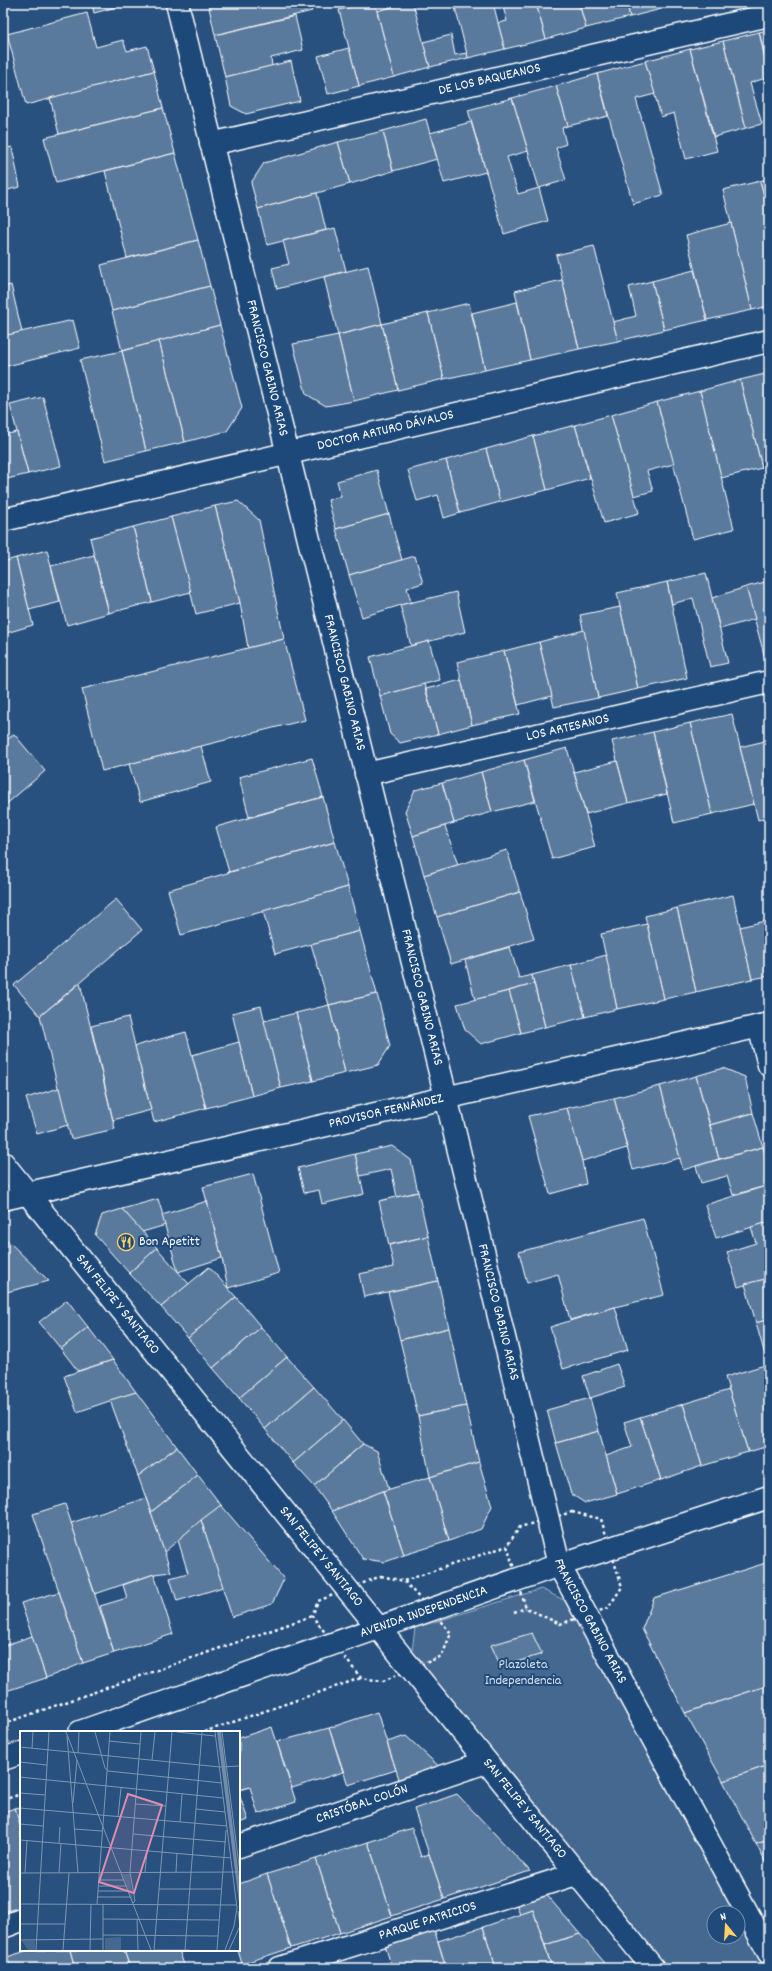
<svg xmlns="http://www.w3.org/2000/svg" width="772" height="1971" viewBox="0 0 772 1971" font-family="Dekko,sans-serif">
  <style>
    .green { fill: #446890; stroke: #a2b4c8 }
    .building { fill: #5a7a9d; stroke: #fff }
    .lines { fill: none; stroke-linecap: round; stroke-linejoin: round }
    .minor-casing { stroke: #fff; stroke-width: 25 }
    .major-casing { stroke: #fff; stroke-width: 25 }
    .path { stroke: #fff; stroke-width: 2.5; stroke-dasharray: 3 3; stroke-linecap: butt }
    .minor { stroke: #1f4a7a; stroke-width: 22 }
    .major { stroke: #1f4a7a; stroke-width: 22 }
    .labels { text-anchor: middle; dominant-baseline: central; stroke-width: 4; stroke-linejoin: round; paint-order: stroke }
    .street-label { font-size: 14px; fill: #fff; stroke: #1f4a7a }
    .poi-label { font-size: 14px; fill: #fff; stroke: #1f4a7a; text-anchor: start }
    .park-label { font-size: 14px; fill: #dae1e9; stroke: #1f4a7a }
    .inset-road { fill: none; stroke: #7e97b2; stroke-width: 1 }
    .view { fill: #e08cad; fill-opacity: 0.15; stroke: #e08cad; stroke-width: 2 }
    .inset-edge { fill: none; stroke: #fff; stroke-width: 2 }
  </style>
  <rect width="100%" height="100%" fill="#28517f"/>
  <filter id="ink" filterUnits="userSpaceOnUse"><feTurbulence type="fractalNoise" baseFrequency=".025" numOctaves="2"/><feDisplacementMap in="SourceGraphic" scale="8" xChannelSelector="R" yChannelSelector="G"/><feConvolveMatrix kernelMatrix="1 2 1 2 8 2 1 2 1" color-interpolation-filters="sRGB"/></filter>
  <g filter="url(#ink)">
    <polygon class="green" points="541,1589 568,1602 736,1913 714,1913 714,1937 738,1937 738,1916 766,1968 668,1968 412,1651 415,1628"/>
    <g class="building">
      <polygon points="92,3 131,3 94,13"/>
      <polygon points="208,3 310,3 312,11 215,35"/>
      <polygon points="367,3 375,3 394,77 359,86 339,10"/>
      <polygon points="406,3 413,3 430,67 394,77 377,11"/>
      <polygon points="454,3 493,3 505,49 468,58"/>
      <polygon points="502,3 536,3 546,39 505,49 498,23 507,21"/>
      <polygon points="536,3 579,3 586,28 546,39"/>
      <polygon points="579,3 627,3 630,17 586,28"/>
      <polygon points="627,3 676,3 677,5 630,17"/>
      <polygon points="87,13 96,47 123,40 127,51 147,46 154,71 26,105 7,34"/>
      <polygon points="295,16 303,50 271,58 272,66 225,77 215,35"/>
      <polygon points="769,30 769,72 759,32"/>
      <polygon points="759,32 769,77 750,83 762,124 746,128 723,41"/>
      <polygon points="451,35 455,55 467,53 468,58 430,67 423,42"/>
      <polygon points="723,41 746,128 714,137 690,49"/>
      <polygon points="349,48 359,86 328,94 318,56"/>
      <polygon points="690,49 717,151 686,159 674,113 661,117 645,61"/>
      <polygon points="291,61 300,101 246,114 231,106 225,77"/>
      <polygon points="645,61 655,94 636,99 663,195 633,204 597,74"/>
      <polygon points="154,71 163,108 59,134 50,98"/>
      <polygon points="597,74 608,116 568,126 556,86"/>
      <polygon points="556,86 568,126 562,128 566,144 556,148 566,180 539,188 512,98"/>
      <polygon points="512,98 528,151 507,157 518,194 539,188 548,221 504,234 468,110"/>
      <polygon points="163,108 175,153 56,183 44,138"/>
      <polygon points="426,119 437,159 393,171 383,131"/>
      <polygon points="471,122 486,172 444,183 430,133"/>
      <polygon points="383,131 393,171 350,184 338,142"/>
      <polygon points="338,142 350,184 258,209 251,183 264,163"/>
      <polygon points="12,147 20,187 3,191 3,149"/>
      <polygon points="175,153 198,240 127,258 105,171"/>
      <polygon points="769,178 769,214 760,181"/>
      <polygon points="760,181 769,214 769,306 752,310 723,190"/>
      <polygon points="317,193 326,230 267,245 258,209"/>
      <polygon points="731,223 752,310 707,320 686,235"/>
      <polygon points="335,228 346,271 277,289 272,268 289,264 283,241"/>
      <polygon points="198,240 210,286 112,311 101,265"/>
      <polygon points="594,246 618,341 579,349 556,255"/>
      <polygon points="368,266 382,324 338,335 324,277"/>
      <polygon points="694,270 707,320 664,330 652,281"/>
      <polygon points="562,280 579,349 530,360 515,291"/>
      <polygon points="652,281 664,330 618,341 613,322 636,316 629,287"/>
      <polygon points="11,285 22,332 3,336 3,287"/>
      <polygon points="210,286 220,325 122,351 112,311"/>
      <polygon points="517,302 530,360 485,370 472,313"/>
      <polygon points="469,303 485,370 444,379 428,313"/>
      <polygon points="428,313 444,379 398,390 382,324"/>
      <polygon points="73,320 80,348 3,367 3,336"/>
      <polygon points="382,324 398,390 354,401 338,335"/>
      <polygon points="220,325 242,408 227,431 185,442 159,341"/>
      <polygon points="338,335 354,401 326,406 306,394 293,344"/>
      <polygon points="159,341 185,442 146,451 122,351"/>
      <polygon points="122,351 146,451 105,461 80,360"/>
      <polygon points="765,374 769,389 769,466 762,468 740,380"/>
      <polygon points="740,380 762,468 721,478 700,391"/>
      <polygon points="700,391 734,529 693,539 657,402"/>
      <polygon points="43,397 61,466 28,474 10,405"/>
      <polygon points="657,402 674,464 647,471 653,491 634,496 611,415"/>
      <polygon points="611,415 639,513 604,523 575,425"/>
      <polygon points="575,425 590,478 547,490 533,436"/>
      <polygon points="17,432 28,474 3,480 3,435"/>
      <polygon points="533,436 547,490 500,502 486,449"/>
      <polygon points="486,449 500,502 460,513 446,460"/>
      <polygon points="446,460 460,513 444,518 438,495 417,501 408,470"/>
      <polygon points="377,470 389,514 336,529 328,500 341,496 337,481"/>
      <polygon points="238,501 259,520 284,639 248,648 240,603 215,506"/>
      <polygon points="215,506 240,603 196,614 171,517"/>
      <polygon points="389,514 402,560 349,575 336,529"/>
      <polygon points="171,517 191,592 152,602 133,527"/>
      <polygon points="133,527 152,602 109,613 90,538"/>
      <polygon points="47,550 60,602 29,610 16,558"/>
      <polygon points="94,555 109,613 67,625 51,566"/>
      <polygon points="415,556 423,583 407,588 411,602 362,617 349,575"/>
      <polygon points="16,558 33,625 3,634 3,562"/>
      <polygon points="706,573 728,663 710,667 693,598 672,604 667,582"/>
      <polygon points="769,581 769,661 766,662 746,587"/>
      <polygon points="667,582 687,678 638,689 617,593"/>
      <polygon points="746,587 755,619 720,629 712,598"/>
      <polygon points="456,592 465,632 411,646 400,605"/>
      <polygon points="620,607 638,689 598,698 580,615"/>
      <polygon points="584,630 598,698 554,707 539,642"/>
      <polygon points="284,639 305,720 102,771 82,689"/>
      <polygon points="429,641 440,680 380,696 370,657"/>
      <polygon points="539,642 552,696 518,705 504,651"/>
      <polygon points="504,651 520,714 472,725 457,662"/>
      <polygon points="461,680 472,725 438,734 426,689"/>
      <polygon points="424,684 438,734 400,743 390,734 380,696"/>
      <polygon points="732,714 754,804 712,814 690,723"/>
      <polygon points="690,723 712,814 674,823 653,732"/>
      <polygon points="653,732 667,794 628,803 612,741"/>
      <polygon points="14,734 45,771 3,807 3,743"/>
      <polygon points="769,740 769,817 758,820 740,747"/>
      <polygon points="201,746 211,782 140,802 129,764"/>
      <polygon points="567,748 595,847 552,859 524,760"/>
      <polygon points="312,758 323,797 249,817 239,777"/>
      <polygon points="524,760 535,801 492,812 481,772"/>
      <polygon points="617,761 628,803 586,814 574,772"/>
      <polygon points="481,772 492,812 454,823 442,783"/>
      <polygon points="442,783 454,823 413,836 405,811 415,790"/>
      <polygon points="323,797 335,842 229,872 216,827"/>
      <polygon points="445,826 458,865 424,875 413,836"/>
      <polygon points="335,842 348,887 181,935 168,890"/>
      <polygon points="507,850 520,892 437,917 424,875"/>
      <polygon points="348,887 360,931 275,954 263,911"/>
      <polygon points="520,892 534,939 451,964 437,917"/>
      <polygon points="733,895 752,979 696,992 677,908"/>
      <polygon points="116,899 142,930 40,1016 14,985"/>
      <polygon points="677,908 696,992 664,999 645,916"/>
      <polygon points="769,920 769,976 752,979 740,927"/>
      <polygon points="647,924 664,999 617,1009 601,934"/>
      <polygon points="360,931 377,994 329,1005 311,944"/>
      <polygon points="510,947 519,978 532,975 534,984 475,1000 465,960"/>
      <polygon points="606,955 617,1009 585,1017 571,965"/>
      <polygon points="571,965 585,1017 545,1027 532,975"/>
      <polygon points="80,983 115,1129 71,1139 40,1016"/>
      <polygon points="534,984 545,1027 521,1033 509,991"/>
      <polygon points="509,991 521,1033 481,1044 465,1030 457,1004"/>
      <polygon points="377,994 390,1046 378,1065 345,1073 329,1005"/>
      <polygon points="329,1005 345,1073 313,1081 296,1013"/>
      <polygon points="261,1006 281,1088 252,1096 232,1013"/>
      <polygon points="296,1013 313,1081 281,1088 264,1021"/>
      <polygon points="128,1017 151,1110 113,1120 91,1026"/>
      <polygon points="186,1032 206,1108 154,1122 135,1046"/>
      <polygon points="239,1042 252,1096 206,1108 192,1055"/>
      <polygon points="723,1068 745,1077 753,1113 710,1125 696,1076"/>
      <polygon points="696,1076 719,1159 683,1170 660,1086"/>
      <polygon points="660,1086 680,1158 633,1170 614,1098"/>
      <polygon points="59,1088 68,1125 37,1134 26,1098"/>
      <polygon points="614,1098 627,1148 582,1161 567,1108"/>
      <polygon points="567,1108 582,1161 586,1184 550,1194 528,1116"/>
      <polygon points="753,1113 763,1147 719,1159 710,1125"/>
      <polygon points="392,1146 411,1160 418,1192 397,1197 391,1169 360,1176 355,1154"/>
      <polygon points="763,1147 769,1170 769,1185 733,1195 727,1176 701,1183 696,1166"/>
      <polygon points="355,1154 364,1194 322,1204 319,1190 304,1193 298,1168"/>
      <polygon points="253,1174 279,1273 228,1288 222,1258 203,1187"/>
      <polygon points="769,1185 769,1222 716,1238 705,1205"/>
      <polygon points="418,1192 428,1236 389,1245 379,1201"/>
      <polygon points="158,1199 166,1225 142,1232 122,1209"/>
      <polygon points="207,1201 222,1258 178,1272 162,1215"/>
      <polygon points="122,1209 157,1248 129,1273 95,1235 102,1215"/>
      <polygon points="643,1218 664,1295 615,1307 570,1320 558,1274 527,1283 519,1252"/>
      <polygon points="769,1222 769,1278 738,1287 727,1252 756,1243 751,1227"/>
      <polygon points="428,1236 438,1281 364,1297 359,1274 394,1267 389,1245"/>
      <polygon points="3,1238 5,1238 49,1281 3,1293"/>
      <polygon points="157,1248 189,1284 161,1307 129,1273"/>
      <polygon points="209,1267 236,1297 188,1338 161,1307"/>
      <polygon points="769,1278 769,1319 756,1323 745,1284"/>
      <polygon points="438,1281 449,1328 400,1340 388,1292"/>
      <polygon points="236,1297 261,1327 213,1368 188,1338"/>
      <polygon points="67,1300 88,1327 61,1349 39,1322"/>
      <polygon points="615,1307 628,1350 563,1369 550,1327"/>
      <polygon points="769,1319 769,1369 756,1323"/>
      <polygon points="88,1327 113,1360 78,1371 61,1349"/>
      <polygon points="261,1327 287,1357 239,1398 213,1368"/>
      <polygon points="449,1328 466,1406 418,1416 400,1340"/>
      <polygon points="287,1357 314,1387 265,1429 239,1398"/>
      <polygon points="113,1360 136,1392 77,1412 64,1376"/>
      <polygon points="617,1364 625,1387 590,1398 583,1376"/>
      <polygon points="768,1364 769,1446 748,1452 725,1377"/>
      <polygon points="314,1387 343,1420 293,1463 265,1429"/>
      <polygon points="729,1390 748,1452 702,1466 683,1404"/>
      <polygon points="136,1392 177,1447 138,1476 110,1400"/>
      <polygon points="590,1398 599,1431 556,1443 547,1410"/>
      <polygon points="683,1404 702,1466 661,1480 640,1417"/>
      <polygon points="466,1406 479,1462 430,1477 418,1416"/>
      <polygon points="640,1417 661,1480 617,1494 606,1456 632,1447 624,1422"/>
      <polygon points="343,1420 363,1444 314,1486 293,1463"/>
      <polygon points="599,1431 617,1494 585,1503 571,1494 556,1443"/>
      <polygon points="363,1444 377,1451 389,1489 332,1511 314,1486"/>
      <polygon points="177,1447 198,1475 151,1512 138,1476"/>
      <polygon points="479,1462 492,1506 481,1529 449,1541 430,1477"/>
      <polygon points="198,1475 221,1505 164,1552 151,1512"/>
      <polygon points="430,1477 449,1541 404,1555 383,1491"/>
      <polygon points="383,1491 404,1555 385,1562 363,1559 332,1511"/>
      <polygon points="146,1498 171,1572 154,1574 95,1594 71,1523"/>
      <polygon points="65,1504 114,1653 83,1663 33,1514"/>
      <polygon points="221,1505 284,1579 272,1604 232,1617 201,1520"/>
      <polygon points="201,1520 223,1587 177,1601 170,1578 188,1573 178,1540"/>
      <polygon points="769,1562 769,1685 685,1713 642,1629 654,1598"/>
      <polygon points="154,1574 173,1634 114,1653 100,1606 127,1598 123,1585"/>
      <polygon points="59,1592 83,1663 46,1678 21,1603"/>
      <polygon points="532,1633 542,1654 501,1667 491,1645"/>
      <polygon points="32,1636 46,1678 6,1691 3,1680 3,1646"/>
      <polygon points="769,1685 769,1765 723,1781 685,1713"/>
      <polygon points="377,1712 396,1770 348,1785 329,1728"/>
      <polygon points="272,1727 296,1802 258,1814 250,1787 239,1790 239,1738"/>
      <polygon points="329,1728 343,1772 292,1788 277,1742"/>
      <polygon points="406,1736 443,1770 401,1785 387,1742"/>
      <polygon points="769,1765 769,1840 756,1844 723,1781"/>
      <polygon points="239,1794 248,1820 239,1823"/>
      <polygon points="457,1794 530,1871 444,1899 414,1809"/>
      <polygon points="21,1807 21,1829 15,1808"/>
      <polygon points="15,1808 21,1829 21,1907 3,1912 3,1812"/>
      <polygon points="412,1828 421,1857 429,1854 444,1899 392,1916 368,1842"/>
      <polygon points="769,1840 769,1869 756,1844"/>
      <polygon points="368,1842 392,1916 340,1933 316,1859"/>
      <polygon points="316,1859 340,1933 291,1948 267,1874"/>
      <polygon points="267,1874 291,1948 242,1964 238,1950 239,1884"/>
      <polygon points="544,1892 580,1934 545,1945 533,1910 520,1915 515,1900"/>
      <polygon points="533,1910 552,1968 496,1968 483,1927"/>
      <polygon points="483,1927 496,1968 446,1968 438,1941"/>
      <polygon points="434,1929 446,1968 392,1968 385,1945"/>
      <polygon points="580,1934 605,1963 604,1968 552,1968 545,1945"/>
      <polygon points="29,1950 70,1950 75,1968 10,1968 7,1957"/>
      <polygon points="70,1950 124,1950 130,1968 75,1968"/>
      <polygon points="124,1950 179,1950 185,1968 130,1968"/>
      <polygon points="390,1962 392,1968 371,1968"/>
    </g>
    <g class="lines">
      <g class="minor-casing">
        <g id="minor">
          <path id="s1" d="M177,3l269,1094 113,468 210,388"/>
          <path id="s2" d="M211,144l558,-129"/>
          <path id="s3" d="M3,520l766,-179"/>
          <path id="s4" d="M366,774l403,-92"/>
          <polyline points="759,1026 769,1065"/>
          <path id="s5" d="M3,1163l650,805"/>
          <path id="s6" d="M3,1199l766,-175"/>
          <path id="s7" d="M239,1846l247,-84"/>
          <polyline points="3,1927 21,1920"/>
          <path id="s8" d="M280,1968l296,-94"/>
        </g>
      </g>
      <g class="major-casing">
        <g id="major">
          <path id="s9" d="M80,1732l479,-167 210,-68"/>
          <polyline points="3,1759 21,1753"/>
        </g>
      </g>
      <g class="path">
        <polygon points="572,1512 601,1519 622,1587 608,1608 560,1624 526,1608 507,1546 520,1527"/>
        <polygon points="381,1576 404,1581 451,1633 442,1656 383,1681 361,1678 312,1616 318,1601"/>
        <polyline points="404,1581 507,1546"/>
        <polyline points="514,1612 526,1608"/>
        <polyline points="3,1724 312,1616"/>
        <polyline points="204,1732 361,1678"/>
        <polyline points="3,1800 21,1794"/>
      </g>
      <use href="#minor" class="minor"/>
      <use href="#major" class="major"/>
    </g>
  </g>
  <defs>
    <g id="restaurant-ring" transform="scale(0.9)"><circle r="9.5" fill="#1f4a7a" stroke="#ffd166" stroke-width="1.5"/><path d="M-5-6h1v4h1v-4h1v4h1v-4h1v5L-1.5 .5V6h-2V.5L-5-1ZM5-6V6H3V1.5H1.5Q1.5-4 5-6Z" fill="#ffd166"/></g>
  </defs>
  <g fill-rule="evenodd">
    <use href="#restaurant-ring" x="126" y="1242"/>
  </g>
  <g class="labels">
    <g class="street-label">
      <text stroke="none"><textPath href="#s2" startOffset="286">DE LOS BAQUEANOS</textPath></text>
      <text stroke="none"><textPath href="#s1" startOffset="376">FRANCISCO GABINO ARIAS</textPath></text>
      <text stroke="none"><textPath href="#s3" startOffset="393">DOCTOR ARTURO DÁVALOS</textPath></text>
      <text stroke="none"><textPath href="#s1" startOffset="700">FRANCISCO GABINO ARIAS</textPath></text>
      <text stroke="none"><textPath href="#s4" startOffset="207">LOS ARTESANOS</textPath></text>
      <text stroke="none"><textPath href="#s1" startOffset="1024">FRANCISCO GABINO ARIAS</textPath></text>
      <text stroke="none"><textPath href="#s6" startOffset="393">PROVISOR FERNÁNDEZ</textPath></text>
      <text stroke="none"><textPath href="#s5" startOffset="182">SAN FELIPE Y SANTIAGO</textPath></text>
      <text stroke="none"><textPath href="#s1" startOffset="1348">FRANCISCO GABINO ARIAS</textPath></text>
      <text stroke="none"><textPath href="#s5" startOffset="506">SAN FELIPE Y SANTIAGO</textPath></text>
      <text stroke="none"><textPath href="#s9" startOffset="364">AVENIDA INDEPENDENCIA</textPath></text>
      <text stroke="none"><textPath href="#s1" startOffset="1672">FRANCISCO GABINO ARIAS</textPath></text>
      <text stroke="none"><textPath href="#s7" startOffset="130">CRISTÓBAL COLÓN</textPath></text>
      <text stroke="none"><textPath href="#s5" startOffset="830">SAN FELIPE Y SANTIAGO</textPath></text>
      <text stroke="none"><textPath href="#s8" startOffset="155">PARQUE PATRICIOS</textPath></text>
    </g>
    <g class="poi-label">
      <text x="139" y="1242">Bon Apetitt</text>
    </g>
    <g class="park-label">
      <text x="523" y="1665">Plazoleta<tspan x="523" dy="16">Independencia</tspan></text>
    </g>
  </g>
  <g transform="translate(20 1731)">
    <rect width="220" height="220" fill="#28517f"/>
    <path d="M102,143h8l3,29zM101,206v13h-16v-12zM2,210h13v9h-7z" fill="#446890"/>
    <path d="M197,1h4l19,152v26z" fill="#718dab"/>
    <path class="inset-road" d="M46,1l85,218M75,1l10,36 3,3 114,12M157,1l38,4M195,1l22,176 -3,18 -9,24M202,1l18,141M47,5l11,137M89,10l31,3M0,16l200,20 20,-1M12,17l1,-16M58,22l1,-21M132,29l3,-28M0,31l27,3M0,46l203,21M0,62l25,2M53,72l4,-43M115,73l31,2M0,77l207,18M176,78l29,3M98,86l3,-29M160,91l2,-28M0,93l23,2M54,98l28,2M113,103l93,8M0,109l211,18M39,112l1,-16M125,141l2,-21M156,141l1,-19M0,142l220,-1M5,142l2,-33M39,142l2,-30M79,149h25M79,155h27M139,158h62M78,160h30M78,166h32M113,172l2,-2 -5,-29 11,-140M0,173l216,1M77,173l13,-172M83,173v46M218,180l2,16M83,188l116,1M117,188l1,31M0,193h45M83,204l115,1M0,209l83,-1M16,219l13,-218M43,219l6,-77M70,219l1,-46M134,219l18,-218M134,219h36M165,219l17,-218M197,219l9,-120M209,219l11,-24"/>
    <path class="view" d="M108,63l34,11 -28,88 -35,-11z"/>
    <rect width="220" height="220" class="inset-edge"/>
  </g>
  <rect width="772" height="1971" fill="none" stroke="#1f4a7a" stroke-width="16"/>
  <rect x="8" y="8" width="756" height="1955" fill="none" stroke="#fff" stroke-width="1.5" filter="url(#ink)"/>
  <g transform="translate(726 1925) rotate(342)"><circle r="19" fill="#1f4a7a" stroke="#7992af"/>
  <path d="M0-3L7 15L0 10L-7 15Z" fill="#ffd166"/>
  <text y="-6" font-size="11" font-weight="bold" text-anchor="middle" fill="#ffffff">N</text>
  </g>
</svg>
